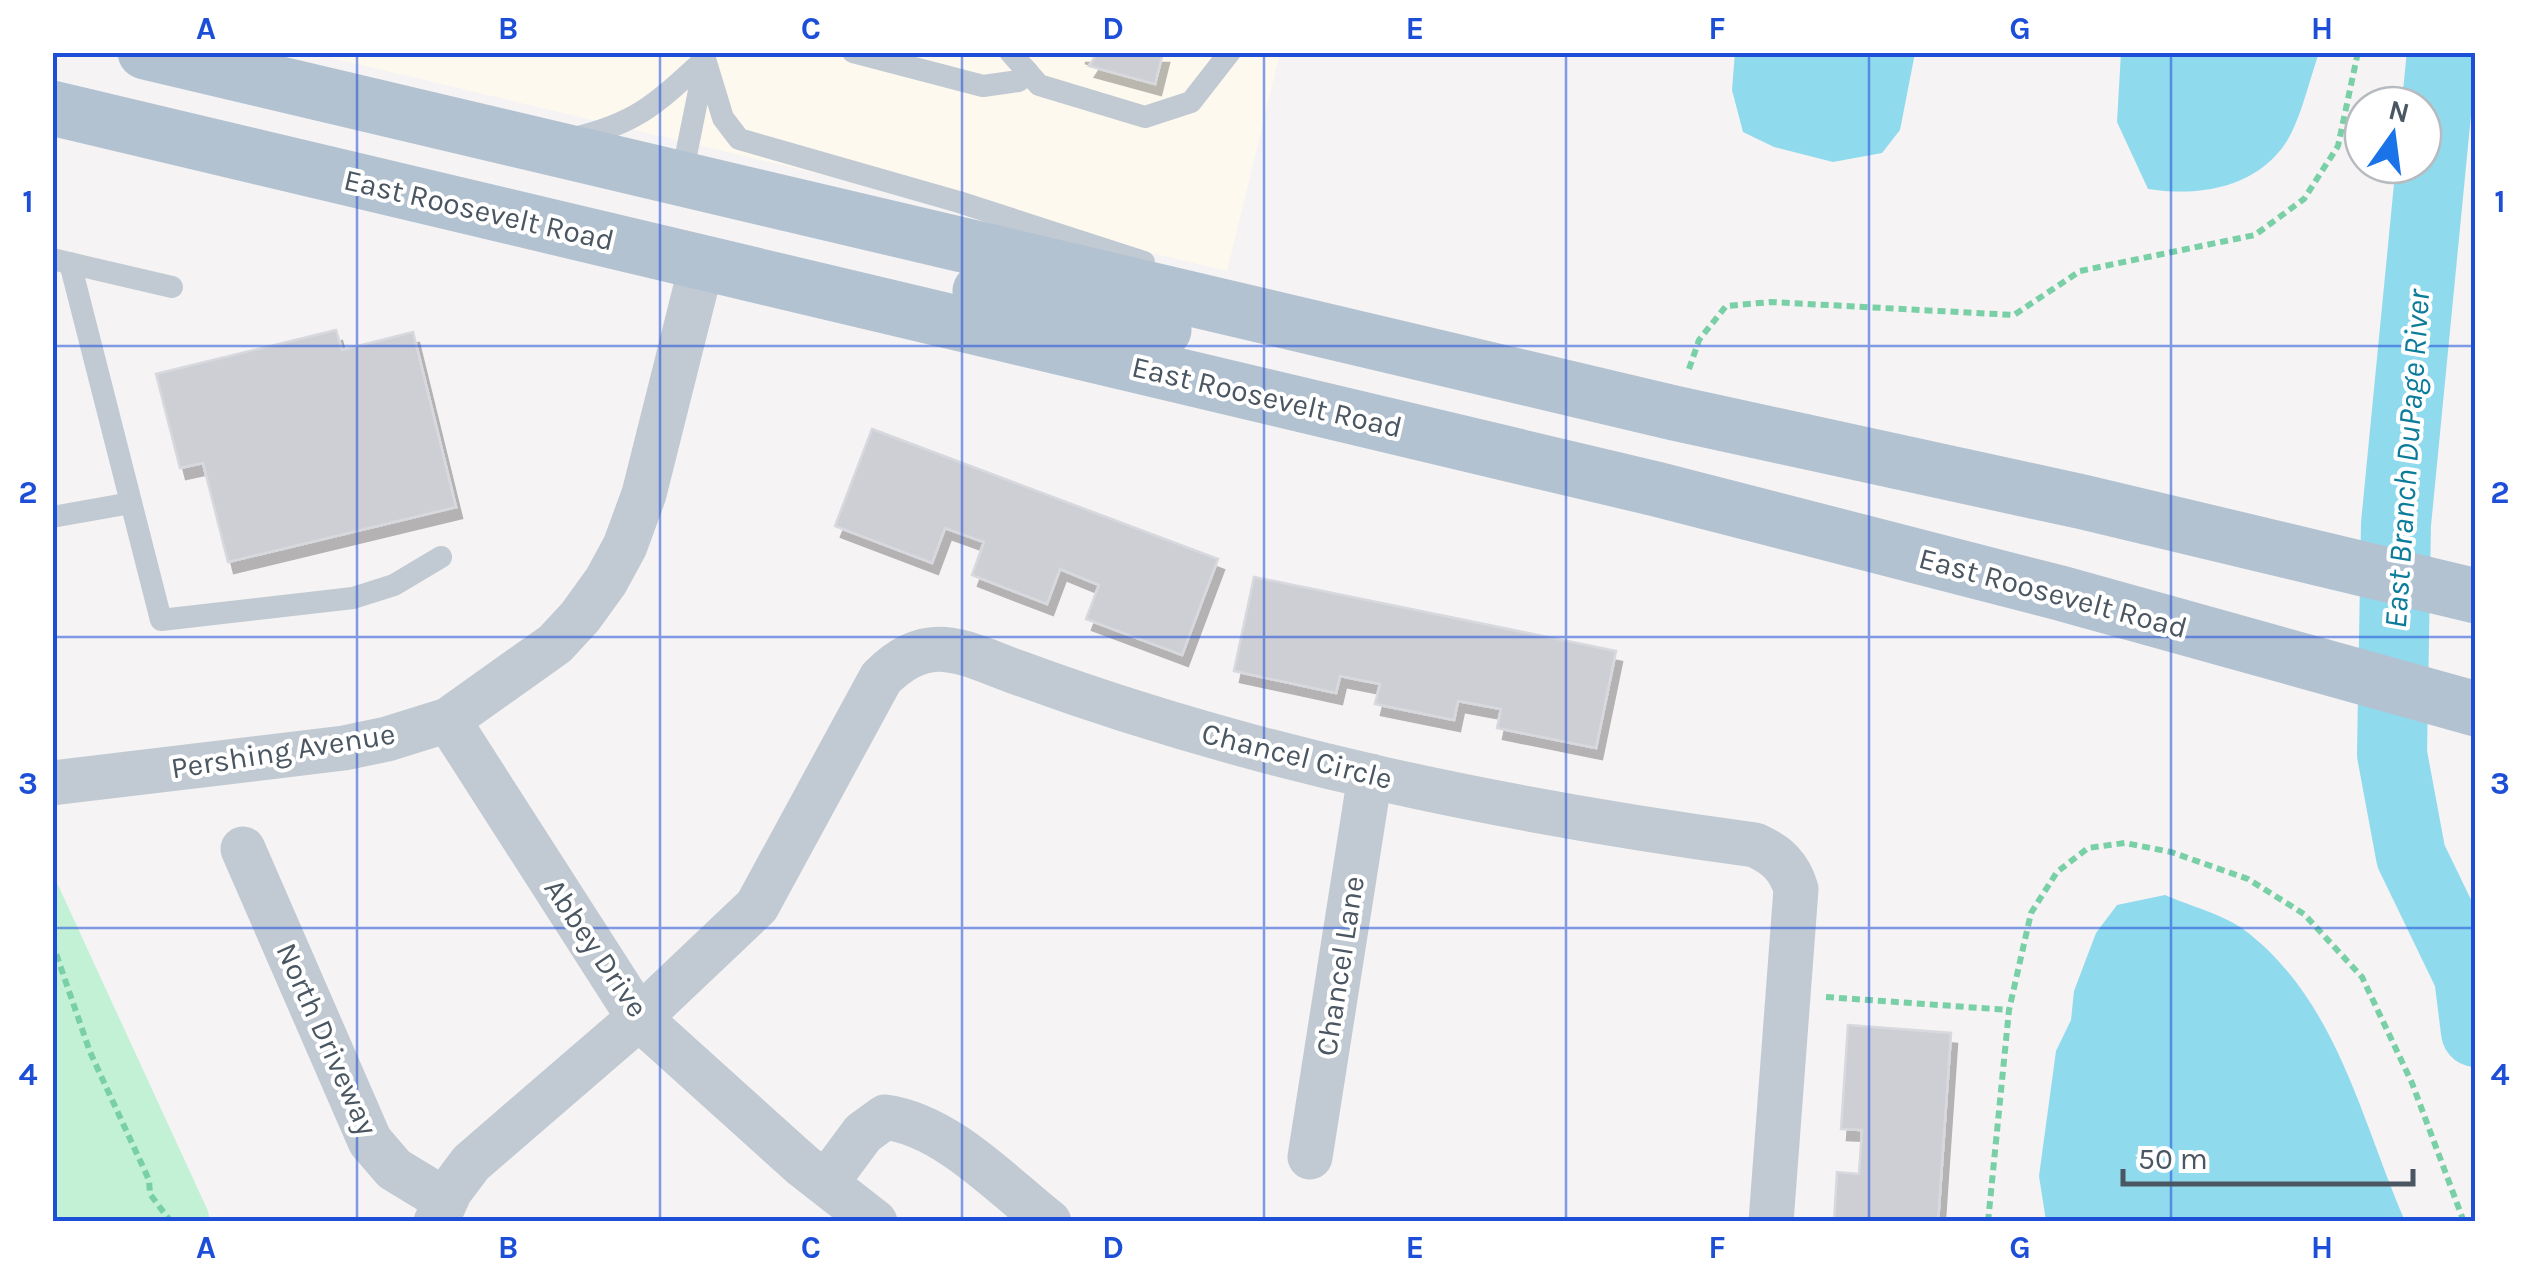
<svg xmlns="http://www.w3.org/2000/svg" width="2528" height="1274" viewBox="0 0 2528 1274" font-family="Karla,sans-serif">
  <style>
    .commercial { fill: #fdf9ef }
    .green { fill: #c3f1d5 }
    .water { fill: #90daee }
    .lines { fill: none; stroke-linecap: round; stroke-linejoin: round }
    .river { stroke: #90daee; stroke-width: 70 }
    .building { fill: #cdcfd5; stroke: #d7d9de; stroke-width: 2.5; filter: url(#shadow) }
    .path { stroke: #7ad0a6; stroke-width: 6; stroke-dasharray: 8 5; stroke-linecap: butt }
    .lane { stroke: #c1cad2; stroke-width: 22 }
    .street { stroke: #c1cad2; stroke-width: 45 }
    .primary { stroke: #b3c2d1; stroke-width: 55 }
    .grid { fill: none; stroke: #1d4ed8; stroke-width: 2.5; stroke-opacity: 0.55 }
    .labels { text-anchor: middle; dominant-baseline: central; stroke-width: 8; stroke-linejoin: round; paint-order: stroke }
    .street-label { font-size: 30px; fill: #4a5661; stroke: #fff }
    .water-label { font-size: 32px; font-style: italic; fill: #0c7c9b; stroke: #fff }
    .neatline { fill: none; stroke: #1d4ed8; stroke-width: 4 }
    .grid-label { font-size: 32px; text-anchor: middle; font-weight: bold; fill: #1d4ed8 }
  </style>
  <defs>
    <filter id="shadow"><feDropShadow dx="6" dy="11" stdDeviation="0" flood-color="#0004"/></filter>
  </defs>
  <rect width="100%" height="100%" fill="#f5f3f3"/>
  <polygon class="commercial" points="311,53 1280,53 1227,271"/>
  <polygon class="green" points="52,872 208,1211 210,1221 53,1221"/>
  <g class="water">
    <polygon points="1735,52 1915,53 1900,130 1882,153 1833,162 1774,147 1743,132 1732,90"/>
    <path d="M2121,53v-1l198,1c-9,25 -18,65 -32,88 -30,47 -88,56 -139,48l-31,-67z"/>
    <path d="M2165,895c25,11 57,19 78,34 94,70 118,191 162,292h-359l-7,-45 17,-125 15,-31 3,-29 22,-58 21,-28z"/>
  </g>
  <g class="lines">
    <polyline class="river" points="2442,52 2396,524 2392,754 2411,856 2469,976 2476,1032"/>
  </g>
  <g class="building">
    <polygon points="1079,52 1163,52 1155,84 1089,66 1095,57"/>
    <polygon points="336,330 342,350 413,332 456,507 228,562 203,463 180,468 156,374"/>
    <polygon points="872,429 1218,559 1182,655 1086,619 1099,585 1060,569 1047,604 972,575 984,542 945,528 932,563 835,526"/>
    <polygon points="1254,577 1616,651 1596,748 1497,728 1501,709 1458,701 1454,720 1375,704 1380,684 1340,676 1336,693 1234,671"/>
    <polygon points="1848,1025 1951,1033 1938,1222 1834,1222 1837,1172 1859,1174 1862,1130 1841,1129"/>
  </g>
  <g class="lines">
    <g class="path">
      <polyline points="1689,369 1699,340 1726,306 1771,302 2014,315 2080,271 2255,235 2304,199 2338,146 2358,52"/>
      <polyline points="52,942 90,1052 149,1180 150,1194 171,1222"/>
      <polyline points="1826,997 2009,1010"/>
      <polyline points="1988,1222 2009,1010 2031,913 2057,872 2088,848 2125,843 2171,852 2248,879 2304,914 2362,977 2412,1083 2464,1222"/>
    </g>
    <g class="lane">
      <polyline points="853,52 983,86 1019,81 1027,71"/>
      <polyline points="1010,52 1039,85 1145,117 1191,102 1230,52"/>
      <polyline points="705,59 723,118 739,139 959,202 1144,262"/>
      <path d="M574,138c64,-15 84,-36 131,-79"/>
      <polyline points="681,180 704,66"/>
      <polyline points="52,259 172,287"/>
      <polyline points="70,263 161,620 353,598 394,585 441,557"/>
      <polyline points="52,517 131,503"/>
    </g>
    <g class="street">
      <polyline points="448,720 639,1018 802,1165 875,1222"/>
      <polyline points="52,783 344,748 387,739 448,720 555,644 580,617 606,581 625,546 644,494 702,263"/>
      <polyline points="243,849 370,1141 394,1169 445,1200"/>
      <polyline points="1310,1157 1370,776"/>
      <path d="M826,1183l37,-50 22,-16c61,8 116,67 164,105"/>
      <path d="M436,1222l14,-31 21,-28 168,-145 118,-112 124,-228c48,-49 82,-25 138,-5 235,87 487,138 736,172 22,10 34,21 41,44l-25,333"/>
    </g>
    <g class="primary">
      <polyline points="145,52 1674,413 2083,502 2476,596"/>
      <polyline points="52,108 1656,489 2060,593 2476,709"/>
      <polyline points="980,291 1164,330"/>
    </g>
  </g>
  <path class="grid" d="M357,52v1170M660,52v1170M962,52v1170M1264,52v1170M1566,52v1170M1869,52v1170M2171,52v1170M52,346h2424M52,637h2424M52,928h2424"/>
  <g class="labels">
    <g class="street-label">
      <text transform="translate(479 210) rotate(13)">East Roosevelt Road</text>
      <text transform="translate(1267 397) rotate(13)">East Roosevelt Road</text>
      <text transform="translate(2053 593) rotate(15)">East Roosevelt Road</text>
      <text transform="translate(283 751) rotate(-9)">Pershing Avenue</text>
      <text transform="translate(1297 756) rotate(14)">Chancel Circle</text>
      <text transform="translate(596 948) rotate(56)">Abbey Drive</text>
      <text transform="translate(1340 966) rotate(-81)">Chancel Lane</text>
      <text transform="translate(327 1039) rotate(66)">North Driveway</text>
    </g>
    <g class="water-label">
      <text transform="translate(2407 459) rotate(-86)">East Branch DuPage River</text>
    </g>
  </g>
  <rect width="2528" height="1274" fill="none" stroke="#ffffff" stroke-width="110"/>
  <g transform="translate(2393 135) rotate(14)"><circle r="48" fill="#ffffff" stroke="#b7bbc0" stroke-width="2.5"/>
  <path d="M0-8L18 38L0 25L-18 38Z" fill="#1a73e8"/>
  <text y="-15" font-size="28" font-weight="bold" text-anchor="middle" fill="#4a5661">N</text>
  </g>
  <path d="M2123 1169v15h290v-15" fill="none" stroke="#4a5661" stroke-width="5"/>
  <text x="2138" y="1169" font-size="30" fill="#4a5661" stroke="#ffffff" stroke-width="8" paint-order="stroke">50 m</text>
  <rect x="55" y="55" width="2418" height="1164" class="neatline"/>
  <g class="grid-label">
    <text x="206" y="39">A</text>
    <text x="508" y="39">B</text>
    <text x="811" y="39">C</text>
    <text x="1113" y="39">D</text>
    <text x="1415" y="39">E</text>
    <text x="1717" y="39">F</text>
    <text x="2020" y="39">G</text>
    <text x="2322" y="39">H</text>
    <text x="28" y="212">1</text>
    <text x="2500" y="212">1</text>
    <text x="28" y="503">2</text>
    <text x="2500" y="503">2</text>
    <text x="28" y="794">3</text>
    <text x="2500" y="794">3</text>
    <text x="28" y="1085">4</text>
    <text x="2500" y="1085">4</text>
    <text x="206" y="1258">A</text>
    <text x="508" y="1258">B</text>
    <text x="811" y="1258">C</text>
    <text x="1113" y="1258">D</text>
    <text x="1415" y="1258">E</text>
    <text x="1717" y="1258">F</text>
    <text x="2020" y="1258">G</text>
    <text x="2322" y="1258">H</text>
  </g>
</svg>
